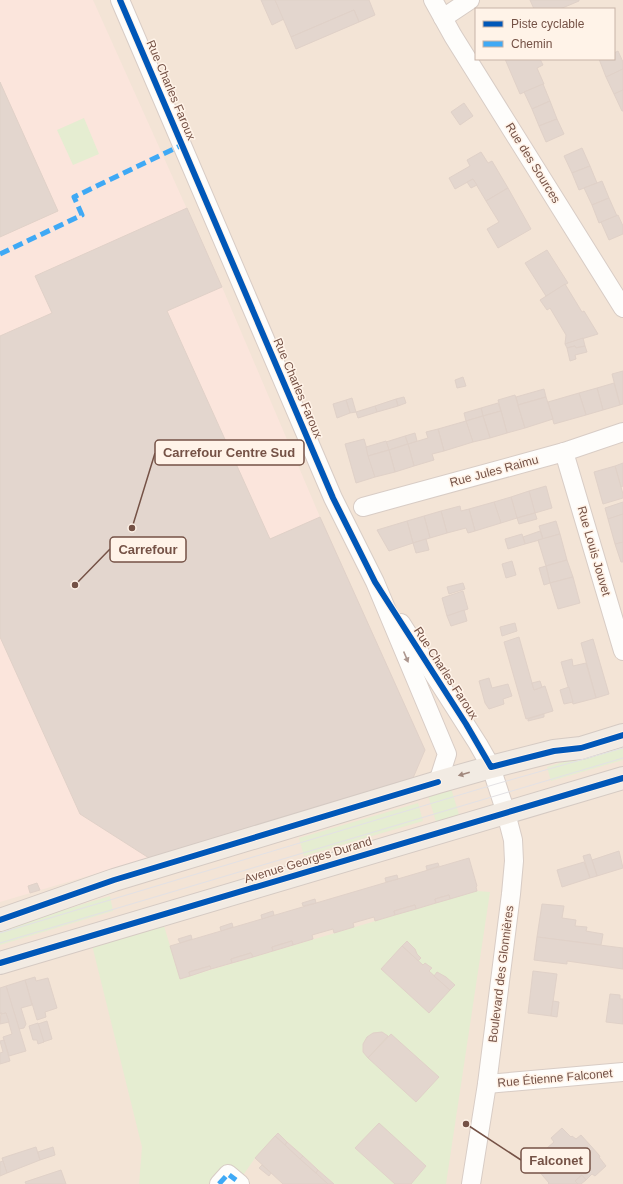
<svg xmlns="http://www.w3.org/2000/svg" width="623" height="1184" viewBox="0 0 623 1184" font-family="Arial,sans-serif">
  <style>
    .residential { fill: #f3e4d6; fill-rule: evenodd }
    .commercial { fill: #fbe5dc }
    .green { fill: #e5edd1 }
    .building { fill: #e3d6ce; stroke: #e0d1c8 }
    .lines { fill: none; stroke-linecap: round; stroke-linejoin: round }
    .street-casing { stroke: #d8ccc5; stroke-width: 20 }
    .primary-casing { stroke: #d5cac3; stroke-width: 24 }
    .street { stroke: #fefdfb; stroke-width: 18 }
    .primary { stroke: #f2ebe3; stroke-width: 22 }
    .tram { stroke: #e3e1e4; stroke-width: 1 }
    .quiet { stroke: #3fa9f5; stroke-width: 5; stroke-dasharray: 10 5; stroke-linecap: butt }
    .cycleway-casing { stroke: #fff3e8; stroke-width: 8 }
    .cycleway { stroke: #0057b8; stroke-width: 6 }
    .oneway { fill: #ac968e }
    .oneway2 { fill: #a1887d }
    .labels { text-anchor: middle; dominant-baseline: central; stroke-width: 3; stroke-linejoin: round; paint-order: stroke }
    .street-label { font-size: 12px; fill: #755246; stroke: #fff3e8 }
    .leader { fill: none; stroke: #755246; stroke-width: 1.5 }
    .callout-dot { fill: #755246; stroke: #fff3e8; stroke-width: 1.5 }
    .callout { fill: #fff3e8; stroke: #755246; stroke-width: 1.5 }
    .callout-label { font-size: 13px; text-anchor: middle; font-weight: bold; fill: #755246 }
  </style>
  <rect width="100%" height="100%" fill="#f7efe6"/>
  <path class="residential" d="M0,0h623v1184h-623zM476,9h138v50h-138z"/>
  <polygon class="commercial" points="0,0 93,0 222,287 320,517 425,750 149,858 0,902"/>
  <g class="green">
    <polygon points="84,118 99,154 73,165 57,130"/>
    <polygon points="623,744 623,760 551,781 547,767"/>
    <polygon points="450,785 460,818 437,825 427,792"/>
    <polygon points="418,803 423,821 304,856 299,838"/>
    <polygon points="477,891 490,892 446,1184 334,1184 278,1133 255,1158 237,1184 139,1184 142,1147 90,937 161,916 180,979"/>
    <polygon points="110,896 113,911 0,945 0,929"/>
  </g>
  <g class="building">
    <polygon points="261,0 275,0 284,19 272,25"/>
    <polygon points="275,0 369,0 375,15 359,22 354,10 291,37"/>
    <polygon points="530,0 579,0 579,1 560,9 534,9"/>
    <polygon points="354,10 359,22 296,49 291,37"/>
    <polygon points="618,51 623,62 623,69 606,77 599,59 614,59 614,53"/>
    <polygon points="505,59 540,59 543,65 537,68 544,84 520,94"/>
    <polygon points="623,69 623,90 614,94 606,77"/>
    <polygon points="0,82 58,211 0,237"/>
    <polygon points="543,84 550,101 532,109 524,92"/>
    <polygon points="623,90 623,111 622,111 614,94"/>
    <polygon points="550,101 557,119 539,126 532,109"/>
    <polygon points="464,103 473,116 460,125 451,112"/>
    <polygon points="557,119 564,134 546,142 539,126"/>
    <polygon points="582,148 590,166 572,173 564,156"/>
    <polygon points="481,152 488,163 492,161 508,188 486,201 473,179 455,189 449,178 470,166 467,160"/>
    <polygon points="590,166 597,183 579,190 572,173"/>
    <polygon points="473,179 477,185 471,188 467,182"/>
    <polygon points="602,181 609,198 592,205 584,188"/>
    <polygon points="508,188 531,229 498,248 487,229 499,222 486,201"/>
    <polygon points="609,198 617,216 599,223 592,205"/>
    <polygon points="187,208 222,287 167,311 270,539 320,517 425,750 413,778 149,858 80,814 0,637 0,336 52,313 35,276"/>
    <polygon points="618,215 623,226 623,234 609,240 601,222"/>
    <polygon points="547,250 568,283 546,296 525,263"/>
    <polygon points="565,284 582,312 584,311 598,334 565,344 566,335 550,308 547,310 540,300"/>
    <polygon points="583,338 585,346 576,348 575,346 567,348 565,344"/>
    <polygon points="575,346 576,348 585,346 587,352 575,355 576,359 570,361 567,348"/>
    <polygon points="623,371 623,404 620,405 612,374"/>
    <polygon points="463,377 466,386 457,388 455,380"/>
    <polygon points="614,383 620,405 603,410 597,388"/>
    <polygon points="597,388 603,410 586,415 579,393"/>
    <polygon points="544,389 546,397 518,405 516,397"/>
    <polygon points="579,393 586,415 554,424 548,402"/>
    <polygon points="515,395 525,428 507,433 498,400"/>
    <polygon points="404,397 406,403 398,406 396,399"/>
    <polygon points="546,397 553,419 525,428 518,405"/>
    <polygon points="352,398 356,412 350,413 346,400"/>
    <polygon points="396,399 398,406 377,412 375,406"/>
    <polygon points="346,400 350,413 337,418 333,404"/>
    <polygon points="498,403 501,411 483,416 481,408"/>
    <polygon points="375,406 377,412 358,418 356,412"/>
    <polygon points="481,408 483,416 466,421 464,413"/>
    <polygon points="501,411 507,433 490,438 483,416"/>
    <polygon points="483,416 490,438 473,442 466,421"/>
    <polygon points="466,421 473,442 444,451 438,429"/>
    <polygon points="438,429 444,451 432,454 434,460 414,466 408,444 428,438 426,432"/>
    <polygon points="415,433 417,441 408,444 405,436"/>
    <polygon points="405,436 408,444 389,450 386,442"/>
    <polygon points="364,439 375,477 356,483 345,444"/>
    <polygon points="386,441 389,450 368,456 366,447"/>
    <polygon points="408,444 414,466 395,472 389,450"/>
    <polygon points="389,450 395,472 375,477 368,456"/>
    <polygon points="623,463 623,486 621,487 615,466"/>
    <polygon points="615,466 623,494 623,498 603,504 594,472"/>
    <polygon points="546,486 552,508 535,513 529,491"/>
    <polygon points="529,491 535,513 517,518 511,497"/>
    <polygon points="511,497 517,518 501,523 494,502"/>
    <polygon points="494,502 501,523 475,531 469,509"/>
    <polygon points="623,502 623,514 608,519 605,508"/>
    <polygon points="460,506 461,511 469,509 475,531 468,533 466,528 447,533 441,511"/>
    <polygon points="441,511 447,533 430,538 424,516"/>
    <polygon points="535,513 537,519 519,524 517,518"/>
    <polygon points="623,514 623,542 615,544 608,519"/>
    <polygon points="424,516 430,538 413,543 407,521"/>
    <polygon points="407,521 413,543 389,551 377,530"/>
    <polygon points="556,521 560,534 543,539 539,526"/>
    <polygon points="540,531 543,539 525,544 523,537"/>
    <polygon points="522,534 525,544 508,549 505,539"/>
    <polygon points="560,534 567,560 546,566 538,540"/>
    <polygon points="426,539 429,550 416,553 413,543"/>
    <polygon points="623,542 623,562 621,562 615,544"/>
    <polygon points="567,560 573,577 550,583 546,566"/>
    <polygon points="512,561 516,575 506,578 502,564"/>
    <polygon points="546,566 550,583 544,585 539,568"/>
    <polygon points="573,577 580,603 558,609 550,583"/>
    <polygon points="463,583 465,589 449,594 447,587"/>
    <polygon points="463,591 468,609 447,616 442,598"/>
    <polygon points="464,610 467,621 451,626 447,616"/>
    <polygon points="515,623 517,631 502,636 500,627"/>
    <polygon points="519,637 534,690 545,686 553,711 526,719 504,642"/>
    <polygon points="593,639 609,694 596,698 581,643"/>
    <polygon points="572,659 573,666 586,663 596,698 573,704 561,662"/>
    <polygon points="489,678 492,688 508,684 512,696 503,699 504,704 489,709 485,703 479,681"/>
    <polygon points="540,681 542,687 534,690 532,683"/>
    <polygon points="569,687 573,702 564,704 560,690"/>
    <polygon points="544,714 544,717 528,721 528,719"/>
    <polygon points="619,851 623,868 597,876 592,860"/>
    <polygon points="590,854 597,876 590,878 583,856"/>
    <polygon points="469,858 477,886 476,887 477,891 450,899 449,895 435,899 436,903 416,909 415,905 394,911 395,915 375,921 374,917 353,923 354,927 334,933 333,929 312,935 313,939 293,945 292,941 272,947 273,951 253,957 251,953 231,959 232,963 211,969 210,966 189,972 190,976 180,979 170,946"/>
    <polygon points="584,862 590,878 562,887 557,870"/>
    <polygon points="438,863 439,866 427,870 426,866"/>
    <polygon points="397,875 398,879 386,882 385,878"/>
    <polygon points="37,883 40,890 30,893 28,886"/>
    <polygon points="449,895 450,899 436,903 435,899"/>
    <polygon points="315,899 316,903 303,906 302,903"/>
    <polygon points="542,904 564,906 562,918 576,920 575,926 587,927 586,931 603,934 601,945 537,937"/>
    <polygon points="415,905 416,909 395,915 394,911"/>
    <polygon points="273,911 274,915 262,919 261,915"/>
    <polygon points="232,923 233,927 221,931 220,927"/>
    <polygon points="191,935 192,939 180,943 178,939"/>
    <polygon points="537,937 623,948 623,969 567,961 567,964 534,960"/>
    <polygon points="292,941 293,945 273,951 272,947"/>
    <polygon points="407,941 415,949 417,954 421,958 418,961 402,946"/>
    <polygon points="402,946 423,965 425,963 432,968 429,971 450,990 429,1013 381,969"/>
    <polygon points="251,953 253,957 232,963 231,959"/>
    <polygon points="210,966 211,969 190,976 189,972"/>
    <polygon points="533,971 557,974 551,1016 528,1013"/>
    <polygon points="437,972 446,977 455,985 450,990 434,976"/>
    <polygon points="35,977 36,981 48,978 57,1008 45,1012 46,1017 37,1020 25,980"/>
    <polygon points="25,980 32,1005 21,1008 26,1024 24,1028 19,1029 6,986"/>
    <polygon points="6,986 26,1051 9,1056 3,1037 12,1034 6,1013 1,1014 0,1013 0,988"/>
    <polygon points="610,994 620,995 620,999 623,999 623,1024 606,1022"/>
    <polygon points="553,1001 559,1002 557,1017 551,1016"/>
    <polygon points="1,1012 1,1014 6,1013 9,1022 0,1024"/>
    <polygon points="47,1021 52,1039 43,1042 38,1024"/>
    <polygon points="38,1023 44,1042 38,1044 37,1040 33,1040 29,1026"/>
    <polygon points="382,1032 388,1036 368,1058 363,1052 363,1044 367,1037 373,1033"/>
    <polygon points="391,1034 439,1077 416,1102 368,1058"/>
    <polygon points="4,1040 10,1061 0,1064 0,1053 3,1052 0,1041"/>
    <polygon points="379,1123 426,1166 411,1184 395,1184 355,1148"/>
    <polygon points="562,1128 571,1137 572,1136 576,1139 581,1135 599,1155 600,1157 599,1157 606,1166 595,1176 592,1174 586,1180 582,1175 575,1181 578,1184 548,1184 549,1183 531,1162 554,1142 551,1138"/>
    <polygon points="278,1133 287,1142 285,1145 275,1136"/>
    <polygon points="275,1136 316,1173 328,1184 283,1184 255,1158"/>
    <polygon points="287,1142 303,1156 300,1159 285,1145"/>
    <polygon points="36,1147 40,1160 7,1173 2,1158"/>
    <polygon points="53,1147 55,1155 40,1160 38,1152"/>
    <polygon points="303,1156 318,1170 316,1173 300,1159"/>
    <polygon points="3,1161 7,1173 0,1176 0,1162"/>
    <polygon points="262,1165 271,1173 269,1176 259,1168"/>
    <polygon points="61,1170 66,1184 26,1184 25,1182"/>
    <polygon points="318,1170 334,1184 328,1184 316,1173"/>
    <polygon points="582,1175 586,1180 581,1184 578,1184 575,1181"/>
  </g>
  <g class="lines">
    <g class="street-casing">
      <g id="street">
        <polyline points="120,0 333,498 375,582 447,754 438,782"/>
        <polyline points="433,0 453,36 623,308"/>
        <polyline points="443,18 470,0"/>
        <polyline points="564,452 623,651"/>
        <polyline points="363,507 564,452 623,432"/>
        <polyline points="401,623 478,744 491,767 506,813 513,840 514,861 511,894 487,1084 471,1184"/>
        <polyline points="487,1084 623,1072"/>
        <polyline points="219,1184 228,1174 240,1184"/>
      </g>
    </g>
    <g class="primary-casing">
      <g id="primary">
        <polyline points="0,920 114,880 438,782 491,767 554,751 581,748 623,735"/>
        <polyline points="0,963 623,778"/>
      </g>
    </g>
    <use href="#street" class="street"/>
    <use href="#primary" class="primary"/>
    <g class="tram">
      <polyline points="0,933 496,784 623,748"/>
      <polyline points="0,943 623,758"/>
    </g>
    <g class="quiet">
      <polyline points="0,254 82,215 74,197 182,145"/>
      <polyline points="219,1184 228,1174 236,1180"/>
    </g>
    <g class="cycleway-casing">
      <g id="cycleway">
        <polyline points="120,0 333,498 375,582 466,724 491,767 554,751 581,748 623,735"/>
        <polyline points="0,920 114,880 438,782"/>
        <polyline points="0,963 623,778"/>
      </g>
    </g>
    <use href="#cycleway" class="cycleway"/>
  </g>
  <defs><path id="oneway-solid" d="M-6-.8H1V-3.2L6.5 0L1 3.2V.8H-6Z"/></defs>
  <use class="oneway" href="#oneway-solid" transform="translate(406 657) rotate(67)"/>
  <use class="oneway2" href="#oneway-solid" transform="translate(464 774) rotate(164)"/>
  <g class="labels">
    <g class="street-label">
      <text transform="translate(171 90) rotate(67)">Rue Charles Faroux</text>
      <text transform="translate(533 163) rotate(58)">Rue des Sources</text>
      <text transform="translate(298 388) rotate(67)">Rue Charles Faroux</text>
      <text transform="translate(494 471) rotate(-15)">Rue Jules Raimu</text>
      <text transform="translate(594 551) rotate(74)">Rue Louis Jouvet</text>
      <text transform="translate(446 673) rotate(57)">Rue Charles Faroux</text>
      <text transform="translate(308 860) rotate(-17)">Avenue Georges Durand</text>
      <text transform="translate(501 974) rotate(-83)">Boulevard des Glonnières</text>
      <text transform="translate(555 1078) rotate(-5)">Rue Étienne Falconet</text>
    </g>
  </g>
  <path class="leader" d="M132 528L155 453M75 585L110 549M466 1124L521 1160"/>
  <g class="callout-dot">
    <circle cx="132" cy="528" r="4"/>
    <circle cx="75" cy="585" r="4"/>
    <circle cx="466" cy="1124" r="4"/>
  </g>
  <g class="callout">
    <rect x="155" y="440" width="149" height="25" rx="4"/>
    <rect x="110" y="537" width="76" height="25" rx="4"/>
    <rect x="521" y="1148" width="69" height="25" rx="4"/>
  </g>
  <g class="callout-label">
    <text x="229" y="457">Carrefour Centre Sud</text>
    <text x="148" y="554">Carrefour</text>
    <text x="556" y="1165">Falconet</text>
  </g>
  <rect x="475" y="8" width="140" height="52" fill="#fff3e8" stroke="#c8b3a7"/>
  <rect x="483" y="21" width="20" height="6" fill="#0057b8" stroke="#c8b3a7"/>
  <text x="511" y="28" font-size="12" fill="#755246">Piste cyclable</text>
  <rect x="483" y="41" width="20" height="6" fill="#3fa9f5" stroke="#c8b3a7"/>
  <text x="511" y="48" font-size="12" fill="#755246">Chemin</text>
</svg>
